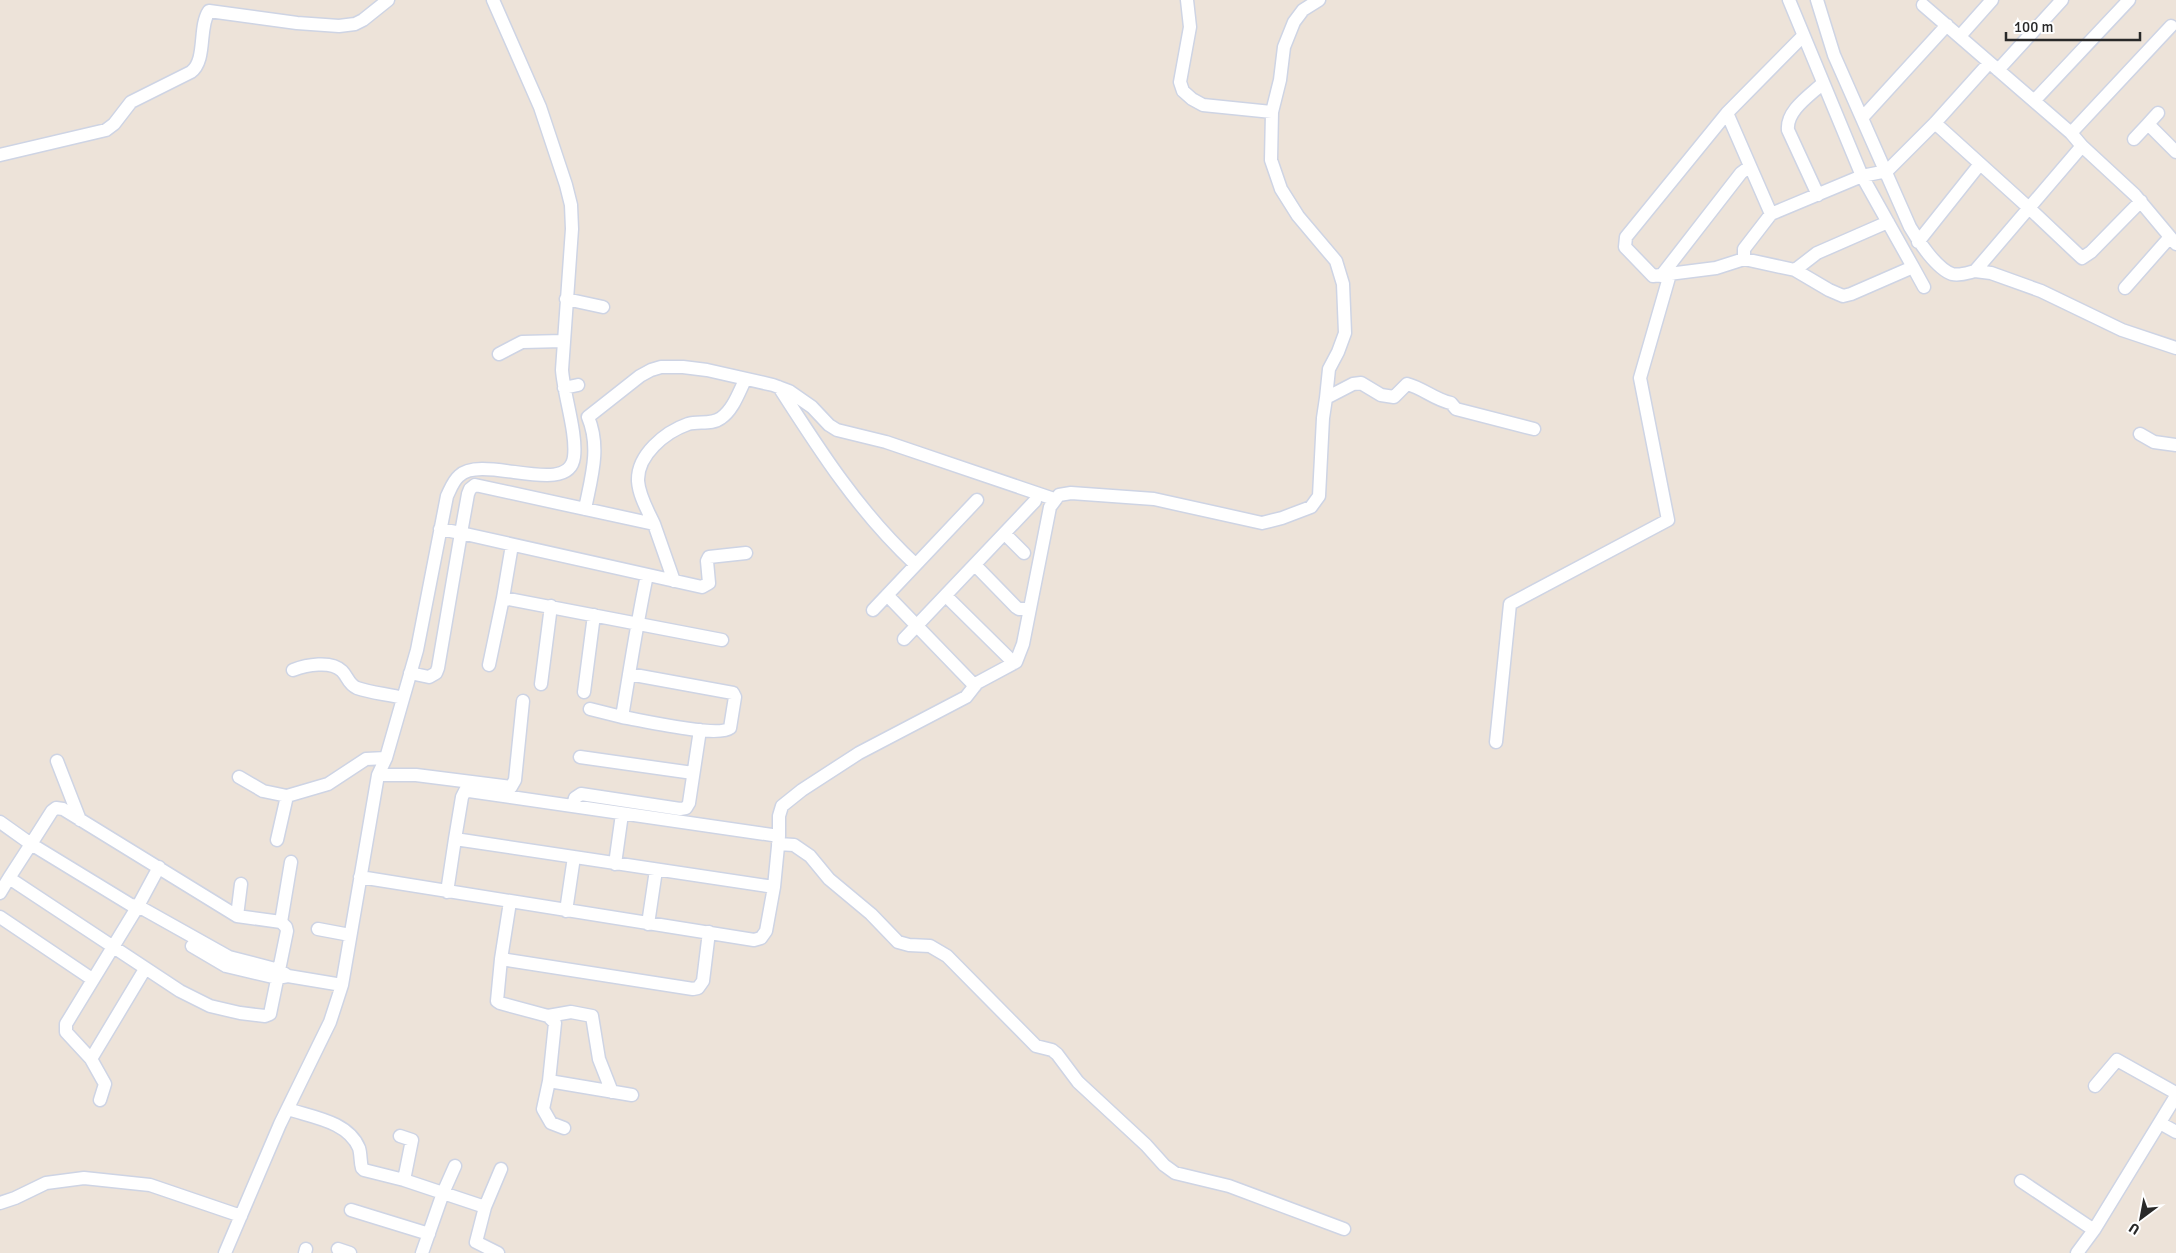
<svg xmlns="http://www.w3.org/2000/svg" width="2176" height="1253" font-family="Signika,sans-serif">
<rect width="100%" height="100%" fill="#ede3d9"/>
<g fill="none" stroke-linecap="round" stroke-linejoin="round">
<defs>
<path id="minor" d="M1187,0L1190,27L1180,82L1183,91L1192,99L1203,105L1272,112
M1319,0L1303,10L1294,22L1284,47L1280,80L1272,112L1271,160L1281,189L1298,216L1336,261L1343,284L1345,333L1338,352L1329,369L1326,398
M1789,0L1862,176L1913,267L1851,294L1843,296L1829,290L1795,270L1744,259L1716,268L1653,276L1625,247L1626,237L1727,113L1803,36
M1817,0L1834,55L1910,227C1918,241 1937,269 1952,274C1960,276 1967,273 1975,271L2082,146L2071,133L1923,5
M1960,36L1992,0
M1998,70L2062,0
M2034,101L2129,0
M1727,113L1771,214
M1862,118L1947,25
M1935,123L2029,208L2082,258L2091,252L2141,201
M2148,124L2158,113
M2071,133L2171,26
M2134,139L2148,124L2176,152
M2082,146L2135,195L2176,244
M0,155L106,130L114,124L131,102L191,72C207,60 198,27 209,11L297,23L339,26L355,24L363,20L388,0
M1818,195L1788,130C1786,111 1809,96 1822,84
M1918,242L1980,164
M1744,259V249L1771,214L1862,176L1887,171L1935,123L1989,63
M1913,267L1924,287
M1795,270L1817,253L1888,222
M1975,271L1991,273L2041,291L2122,330L2176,348
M1661,276L1741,173L1749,167
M2125,288L2170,237
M566,299L603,307
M499,354L522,342L563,341
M779,387C820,451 859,512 915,564
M564,388L578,385
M2140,434L2154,442L2176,445
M585,509C591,478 601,448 588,417L640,376L651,370L661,367H683L707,370L773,385L789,391L812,407L829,425L837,430L886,442L1054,499
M654,524C648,511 639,496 638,481C637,455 665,432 688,424C699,421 712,425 721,418C733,410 739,392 745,380
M440,529L461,533L468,494L470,489L475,485L654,524L674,581
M1005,534L1024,553
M975,565L1016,607L1019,609H1030
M887,595L975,686
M946,596L1014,663
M503,598L722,640
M873,610L977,500
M904,639L1035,501
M489,665L503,598L512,545
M293,670C306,665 331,660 342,671C348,677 348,684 357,688C371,693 388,694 403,698
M410,673L429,677L436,673L438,668L461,533L702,587L709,583L707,561L709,557L746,553
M629,674L733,693L735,697L730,728C718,738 641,720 622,717C630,669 637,622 647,575
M541,684L551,606
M584,692L594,615
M590,709L622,717
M1496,742L1510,604L1668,520L1640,378L1670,274
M580,757L693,773
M57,761L80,820
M378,775H416L511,787L515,780L523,701
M239,777L263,791L287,796
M573,806L575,798L581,794L680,809L686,808L689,803L700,730
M0,822L31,844L9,878L180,991L210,1006L240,1013L265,1016L270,1014L287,931L286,927L281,922
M779,836V816L782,806L802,790L859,753L966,697L977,683L1016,662L1023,644L1050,507L1059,495L1071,493L1154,499L1262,523L1282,518L1311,507L1319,496L1323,418L1326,398L1353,384L1361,383L1381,395L1394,397L1407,384C1423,388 1435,400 1451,403L1456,409L1534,429
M455,839L462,797L465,791H469L779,836L774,887
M277,840L287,796L328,784L366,759L386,758
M778,844L794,845L810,856L829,879L871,914L898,942L909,945L930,946L947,956L1036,1046L1052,1050L1057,1054L1078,1082L1146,1145L1164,1165L1175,1173L1229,1186L1344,1229
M615,864L622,814
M360,877L754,940L761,938L766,931L774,887L455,839L447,892
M0,893L9,878
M566,911L574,857
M237,916L241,884
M0,917L92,979
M648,924L656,870
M318,929L350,935
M192,946L226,966L277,978L288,976L342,985
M501,959L510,902
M288,976L279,970L229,957L138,906L131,905L31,844L52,811L56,808L63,809L237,916L281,922L291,862
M548,1016L571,1012L592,1016L599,1059L612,1092
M91,1059L66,1032V1024L138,906L159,867
M549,1081L543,1109L551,1123L564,1128
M2095,1086L2117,1060L2176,1093
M632,1095L549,1081L555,1023L548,1016L500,1003L497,1001L501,959L693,989L698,988L703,981L709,932
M100,1100L105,1084L91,1059L145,969
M288,1109C311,1117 348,1121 359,1148C361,1154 360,1161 362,1168L364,1170L404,1180L485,1207L476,1242L498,1253
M2160,1123L2176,1132
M400,1136L412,1140L404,1180
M2021,1181L2094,1230
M0,1203L15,1198L46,1183L84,1178L150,1185L241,1216
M485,1207L501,1169
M351,1210L429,1234
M338,1249L350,1253
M225,1253L280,1124L330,1022L342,985L378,775L386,758L417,650L447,496C450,490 453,481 459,476C482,453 569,498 574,457C577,433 564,396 562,370L572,229L571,205L566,185L540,107L493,0
M305,1253L306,1249
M422,1253L443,1193L455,1166
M2077,1253L2094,1230L2176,1096"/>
</defs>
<use href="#minor" stroke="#ced4e4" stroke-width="15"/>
<use href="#minor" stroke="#fff" stroke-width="12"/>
</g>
<g transform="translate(2141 1218) rotate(212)" stroke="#ffffff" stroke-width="4" paint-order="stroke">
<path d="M0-4L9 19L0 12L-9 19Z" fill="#292929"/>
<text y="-8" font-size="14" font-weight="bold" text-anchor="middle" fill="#292929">U</text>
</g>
<path d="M2006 32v8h134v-8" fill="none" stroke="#292929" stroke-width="2.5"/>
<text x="2014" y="32" font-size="15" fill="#292929" stroke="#ffffff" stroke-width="4" paint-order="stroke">100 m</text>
</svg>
